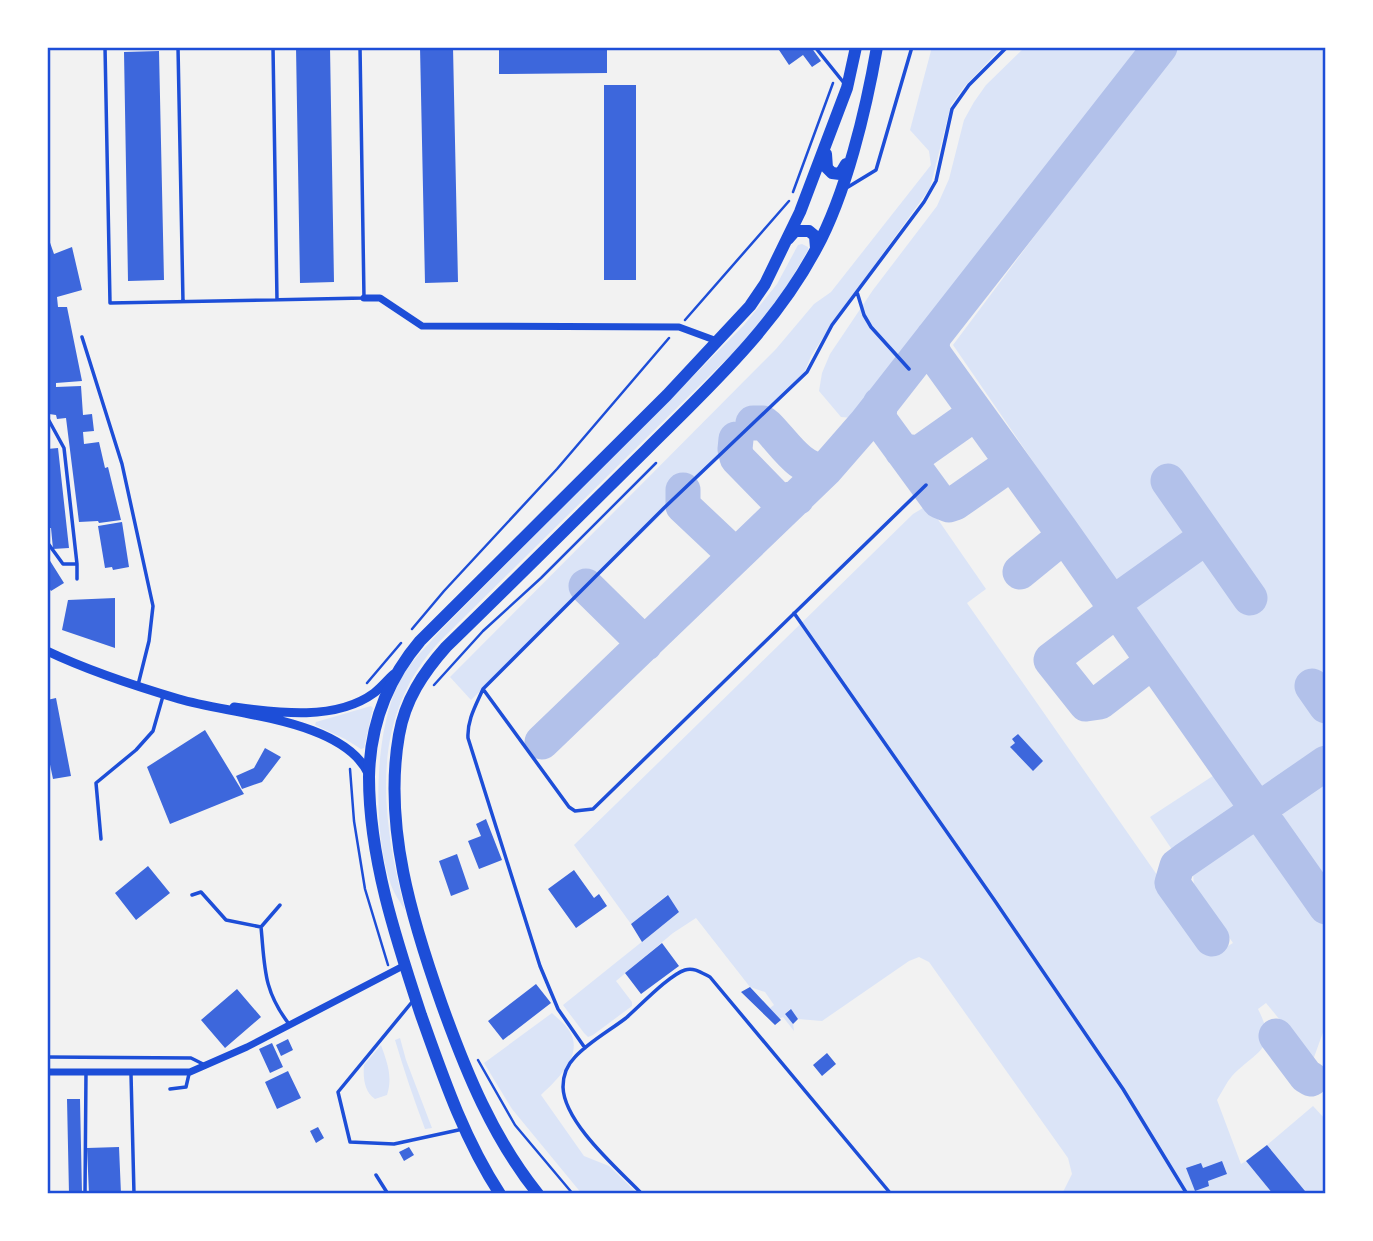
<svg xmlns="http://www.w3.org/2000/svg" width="1373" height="1241" font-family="'Roboto Condensed',sans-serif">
<rect width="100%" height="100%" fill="#f2f2f2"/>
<path fill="#dbe4f7" d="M932,47H1002L964,87L951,105L930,188L830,327L811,356L803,376L471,700L450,677L776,349L814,304L831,292L931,165L929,151L910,130Z
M1025,47H1139L854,418L841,417L819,391L822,373L830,354L873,290L937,206L949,179L964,120L974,102L986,85Z
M1176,47H1326V682L1317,670L1297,684L1326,724V760L1277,793L1262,792L1129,604L1200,548L1249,615L1267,601L1170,465L1151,478L1192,538L1122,591L953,345Z
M802,244L808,247V250L784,291L755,331L440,641C368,718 381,816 405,910C400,902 393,892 390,882C372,830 374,725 402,677C412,660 427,646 440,631L744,325L777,284L798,245Z
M923,508H930L986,589L967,603L1213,955L1233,943L1194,887L1193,872L1254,831H1266L1326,915V1024L1313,1060L1266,1003L1258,1009C1279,1050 1257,1050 1232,1076C1226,1083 1222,1092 1217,1100L1241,1164L1246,1161L1273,1194H1062L1072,1174L1068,1158L929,962L919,957L909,961L822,1021L798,1019L790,1009L785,1014L793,1024L794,1031L783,1017L779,1019L770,1008L774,1005L765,992L750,987L696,918L673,933L616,981L632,1002V1006L593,1035L588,1037L584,1033L563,1005L679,912L667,895L631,924L574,845L913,514Z
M371,706L373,708L364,748L361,749L345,739L315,725L316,722Z
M1222,770L1247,802V813L1186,857L1175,854L1150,817Z
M1326,778V881L1283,822V809Z
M552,1013C557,1018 564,1023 568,1029C586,1053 558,1079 541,1095L584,1156L609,1166L638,1194H582L512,1109L484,1063Z
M400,1038L406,1060L432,1128L425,1129C414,1100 404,1070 395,1040Z
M381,1045C387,1062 393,1077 387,1095L375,1099C364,1092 363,1077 364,1065Z
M1313,1106L1326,1120V1192L1302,1194L1304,1191L1267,1145Z"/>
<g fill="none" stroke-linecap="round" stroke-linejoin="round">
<path stroke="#b2c1ea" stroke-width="35" d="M933,337L932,350L936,357L1060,529L1326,907
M880,404L879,419L939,501L949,505L955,503L1005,468L1018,471
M753,423H763L768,427C784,443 801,472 825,470
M736,439L735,449L737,458L776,498L785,500L797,498
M902,451L919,453L970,417L980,418
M1168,481L1250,598
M683,490V506L735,555
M1020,572L1058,541L1060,529
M586,586L645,644
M1112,604L1206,537
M1124,621L1118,616H1109L1051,660L1086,704L1100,702L1144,668L1148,666L1158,671
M1312,686L1326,706
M542,742L825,470L866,423L1160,47
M1212,939L1172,883L1177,866L1185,860L1326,763
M1276,1036L1306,1076L1311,1079"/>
</g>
<path fill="#3d67dc" d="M296,47H330L334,282L300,283Z
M420,47H453L458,282L425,283Z
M499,47H607V73L499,74Z
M777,47H811L821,61L812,67L803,55L789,65Z
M159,51L164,280L128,281L124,52Z
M604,85H636V280H604Z
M47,234L54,254L72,247L82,290L57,297L58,307H67L82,381L56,383V387L81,386L83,415L92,414L94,431L83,432L84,444L99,442L105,468L108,467L121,520L99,523L98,521L79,522L66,418L57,419L56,415L49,414L47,410Z
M58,448L69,548L53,549L51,528H47V449Z
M122,522L129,567L113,570L112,567L105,568L98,526Z
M47,556L64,583L51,591L47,585Z
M115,598V648L62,630L68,600Z
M56,698L71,776L53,779L47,750V700Z
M205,730L244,794L170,824L147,767Z
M1018,734L1043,761L1033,771L1010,747L1015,743L1012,739Z
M265,748L281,757L262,782L242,789L236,776L254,768Z
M486,819L502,860L479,869L468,841L481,836L476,824Z
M457,854L469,889L451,896L439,861Z
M148,866L170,893L136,920L115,893Z
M574,870L594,898L599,894L607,906L576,928L548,889Z
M668,895L679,912L642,942L631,924Z
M662,943L679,966L641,994L625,973Z
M536,984L551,1003L503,1040L488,1021Z
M750,987L781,1020L775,1025L741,992Z
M237,989L261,1017L225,1048L201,1020Z
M791,1009L798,1019L793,1024L785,1014Z
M288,1039L293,1050L281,1056L276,1045Z
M272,1043L283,1067L270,1073L259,1049Z
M827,1053L836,1064L822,1076L813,1065Z
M288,1071L301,1098L277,1109L265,1082Z
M67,1099H80L82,1194H69Z
M318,1127L324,1138L316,1143L310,1131Z
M1267,1145L1305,1191L1302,1194H1273L1246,1161Z
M119,1147L121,1194H89L87,1148Z
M409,1147L414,1155L404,1161L399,1152Z
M1222,1161L1227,1174L1208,1181L1209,1186L1195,1191L1186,1168L1201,1163L1203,1168Z"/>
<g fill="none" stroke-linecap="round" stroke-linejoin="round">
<path stroke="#1d4ed8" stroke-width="2.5" d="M793,192L833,83
M685,320L789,201
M412,629L444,591L557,469L669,338
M367,683L401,643
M434,685L483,631L541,578L656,463
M350,769L354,821L365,889L388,965
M478,1060L515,1125L573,1194"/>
<path stroke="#1d4ed8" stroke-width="3.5" d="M105,47L110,303L364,298L360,47
M178,47L183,302
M273,47L277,300
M815,47L844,83
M848,187L876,170L912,47
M857,292L864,315L871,327L909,369
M82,337L122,464L153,606L149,641L138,685
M47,417L64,448L77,564H63L47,542
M77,564V579
M794,613L995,901L1123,1089L1187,1194
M483,689L569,807L575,811L593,809L926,485
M101,839L96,783L136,750L153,731L163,696
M192,895L201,892L226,920L261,927
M280,905L261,927C265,968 263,990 289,1024
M412,1002L338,1092L350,1142L394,1144L463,1129
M585,1048L558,1009L540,966L468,738C467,720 476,705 483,689L664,508L807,372L832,325L924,202L936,181L952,109L969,85L1007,47
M47,1057L191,1058L203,1064
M131,1074L134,1194
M170,1089L186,1087L189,1074
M376,1175L388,1194
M85,1194L86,1072
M642,1194C618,1169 564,1123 563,1087C563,1076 567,1065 575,1057C589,1042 609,1031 626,1018C640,1006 669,975 685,970C694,967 702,973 710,977L891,1194"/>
<path stroke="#1d4ed8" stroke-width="7" d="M364,298H380L422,326L679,327L717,341
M47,1072H190L247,1047L405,965"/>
<path stroke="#1d4ed8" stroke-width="9" d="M47,651C89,671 135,686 179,699C233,715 344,719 369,775
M234,707C278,713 336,721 374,693C381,688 387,680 394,674"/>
<path stroke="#1d4ed8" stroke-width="12" d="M826,154L827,168L832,173L840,174L846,164
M788,239L795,231H809L815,236L816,248
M500,1194C464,1139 443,1077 421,1015C396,939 369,858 369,777C370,726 387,680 420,641L667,395L750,306L765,284L800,212L847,88L856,47
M538,1194C493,1138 466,1072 442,1005C412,920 383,826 399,735C405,700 423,673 446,647C513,582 579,516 646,450C708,388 774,328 816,249C846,194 866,110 877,47"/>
</g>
<rect width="1373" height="1241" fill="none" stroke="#ffffff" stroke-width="98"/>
<rect x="49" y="49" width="1275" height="1143" fill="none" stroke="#1d4ed8" stroke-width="2.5"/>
</svg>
